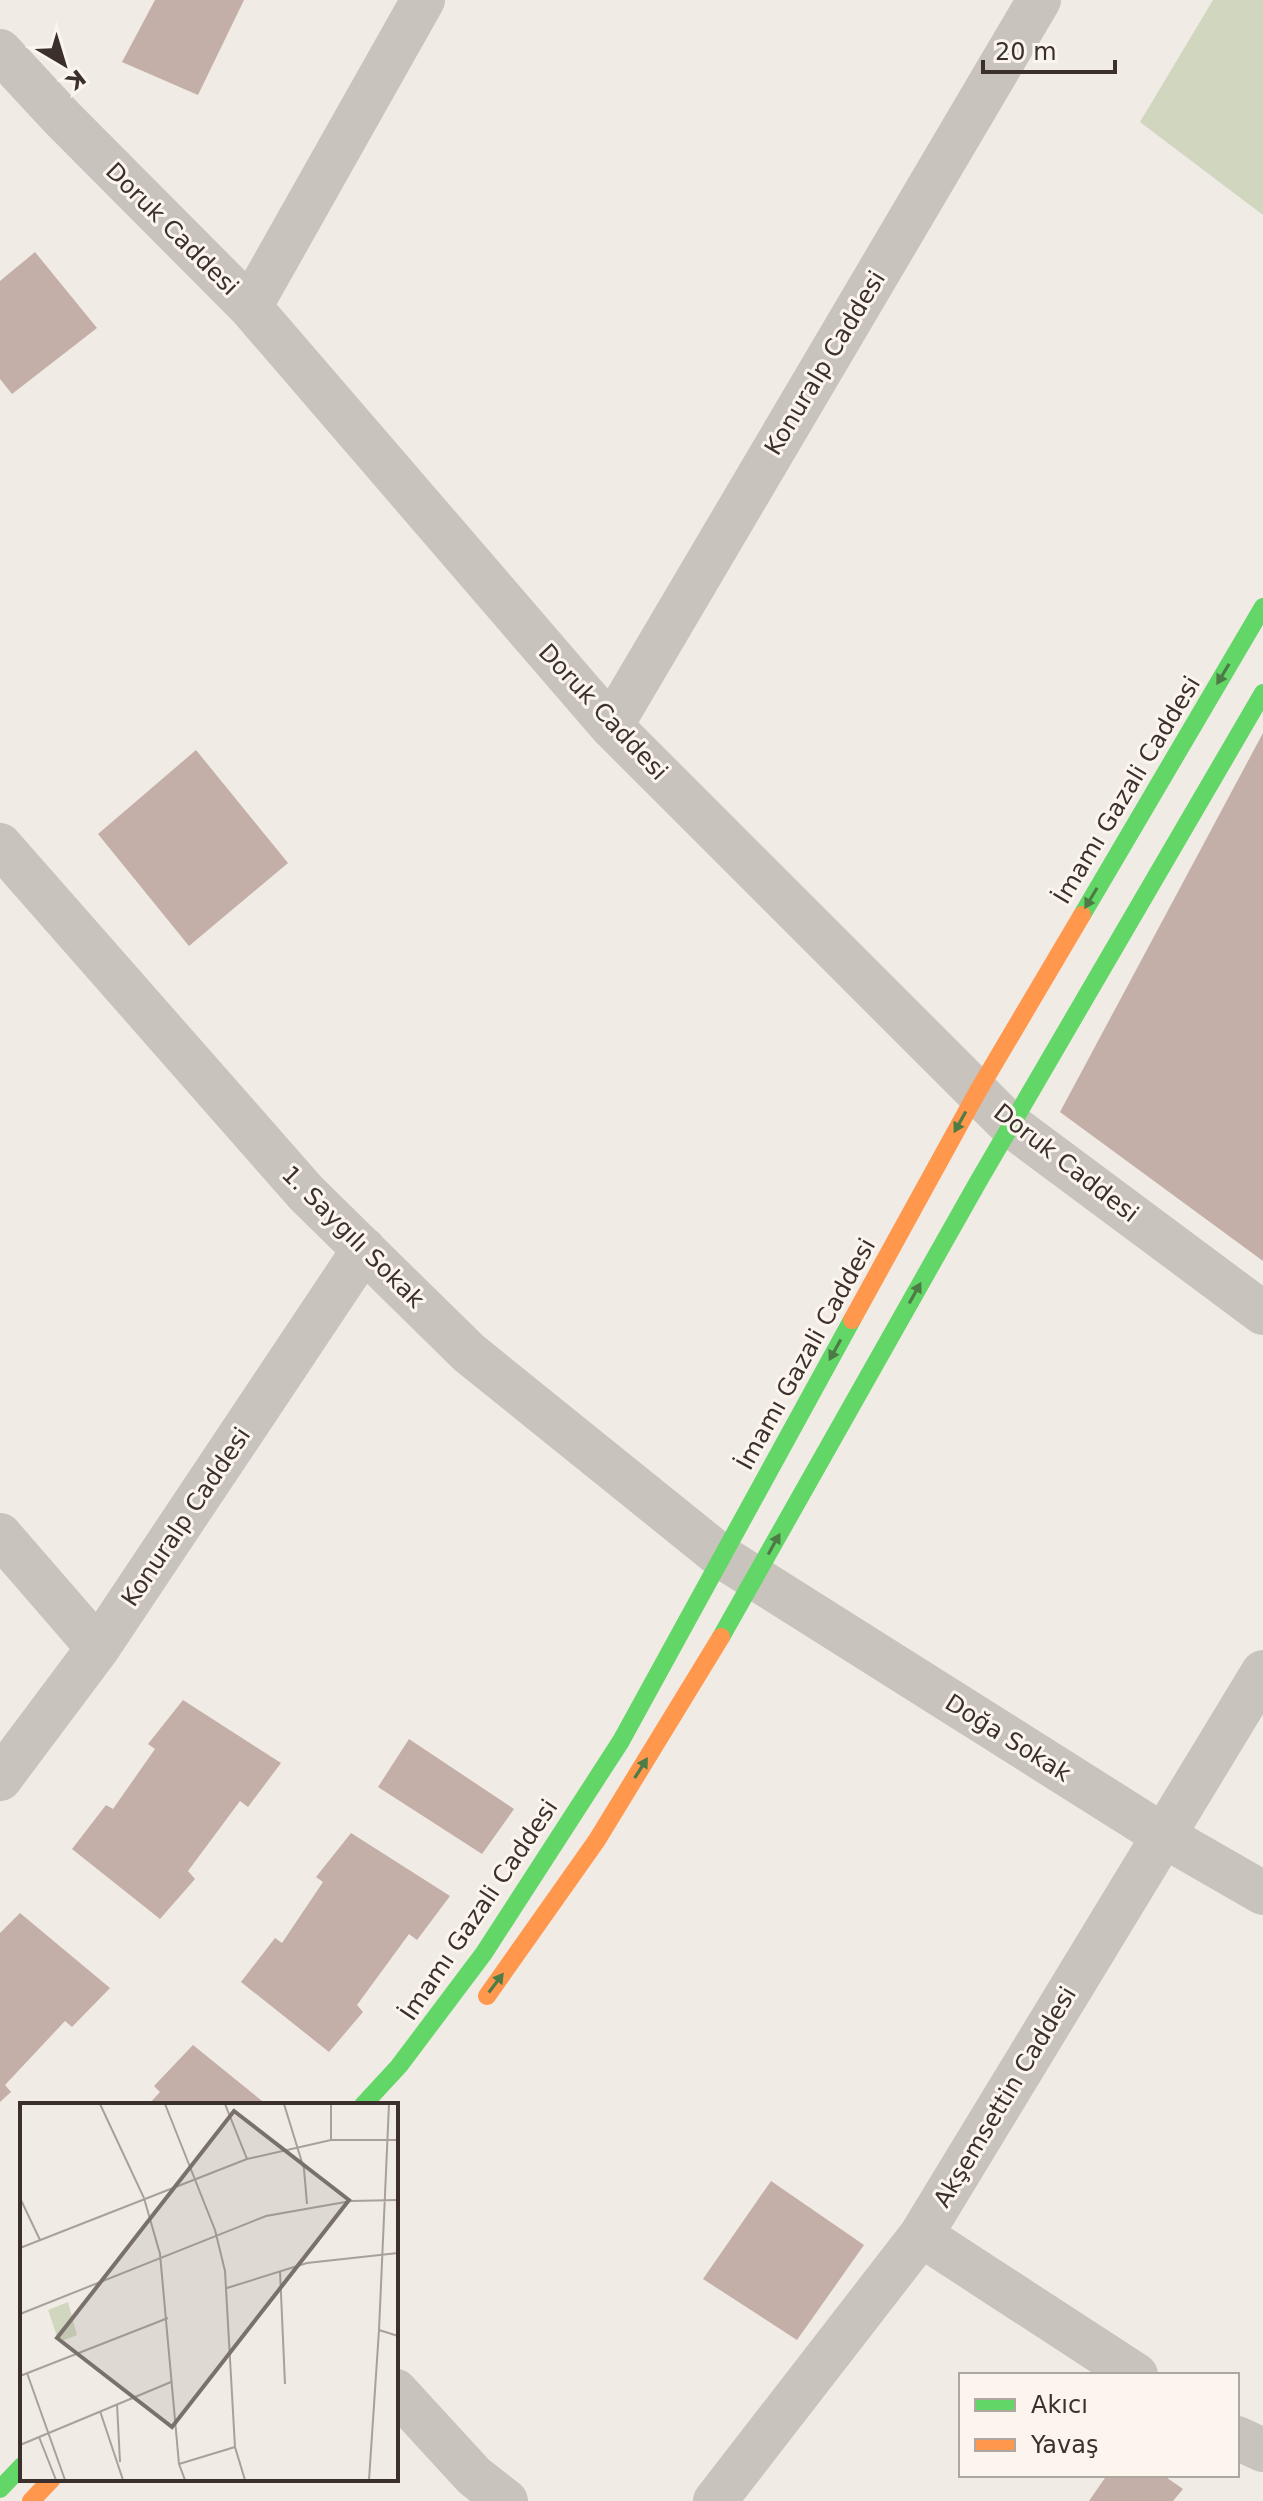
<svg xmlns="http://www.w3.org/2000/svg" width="1263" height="2501" font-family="'DejaVu Sans',sans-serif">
<rect width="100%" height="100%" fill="#f0ebe5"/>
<path fill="#d1d6bf" d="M1213,0H1263V215L1140,122Z"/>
<path fill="#c3afa7" d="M155,0H244L198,95L122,62Z
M35,252L97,328L12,394L0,379V281Z
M1263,733V1261L1060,1112Z
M196,750L288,863L189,946L98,834Z
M183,1700L281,1763L248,1807L240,1801L188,1871L195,1879L160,1919L72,1849L106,1805L113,1809L155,1749L148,1744Z
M409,1739L514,1809L482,1854L378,1787Z
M351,1833L450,1896L417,1940L409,1934L357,2005L363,2012L329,2052L241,1982L275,1938L282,1943L323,1882L316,1877Z
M20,1913L110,1988L72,2027L65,2021L5,2085L11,2092L0,2102V1933Z
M193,2045L267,2105H148L160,2092L154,2086Z
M771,2181L864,2245L797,2340L703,2279Z
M1107,2475H1163L1183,2489L1173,2501H1089Z"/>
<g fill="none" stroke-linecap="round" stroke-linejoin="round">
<path stroke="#c9c3be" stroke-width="44" d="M0,51L62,118L250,307L611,726L1009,1124L1263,1313
M250,307L423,0
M611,726L1039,0
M0,845L306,1193L469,1353L722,1557L1164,1836L1263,1893
M0,1535L98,1648
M0,1779L98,1648L364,1249
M921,2235L1136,2375
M396,2391L474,2476L506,2501
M1237,2438L1263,2450
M715,2501L921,2235L1263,1672"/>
<path stroke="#63d668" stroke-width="18" d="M1082,915L1263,607
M721,1637L978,1182L1263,693
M363,2105L399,2066L484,1953L621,1741L852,1320
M0,2489L22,2466"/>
<path stroke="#ff974d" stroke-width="18" d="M852,1320L978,1091L1082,915
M487,1996L597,1840L721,1637
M31,2501L52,2479"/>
</g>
<defs><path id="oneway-solid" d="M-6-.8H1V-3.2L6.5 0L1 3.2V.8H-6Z" transform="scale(2)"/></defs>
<g fill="#4d7b46">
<use href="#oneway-solid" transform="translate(1223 674) rotate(121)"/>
<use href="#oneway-solid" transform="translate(1091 898) rotate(121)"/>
<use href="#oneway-solid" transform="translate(960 1122) rotate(119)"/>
<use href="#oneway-solid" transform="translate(915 1293) rotate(-61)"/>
<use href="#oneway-solid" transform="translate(835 1350) rotate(119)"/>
<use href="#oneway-solid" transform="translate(774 1544) rotate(-61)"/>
<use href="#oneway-solid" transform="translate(641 1768) rotate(-58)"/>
<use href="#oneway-solid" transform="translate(496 1983) rotate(-53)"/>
</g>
<g text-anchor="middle" stroke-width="6" stroke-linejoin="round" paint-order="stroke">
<g font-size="24" fill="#3b302b" stroke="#fbf5ee">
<text transform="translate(172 229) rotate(45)" y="8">Doruk Caddesi</text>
<text transform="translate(825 363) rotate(-59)" y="8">Konuralp Caddesi</text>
<text transform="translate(603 712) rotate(47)" y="8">Doruk Caddesi</text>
<text transform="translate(1127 790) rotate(-59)" y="8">İmamı Gazali Caddesi</text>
<text transform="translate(1066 1163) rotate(38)" y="8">Doruk Caddesi</text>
<text transform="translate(353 1237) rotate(45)" y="8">1. Saygılı Sokak</text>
<text transform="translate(806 1354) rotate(-61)" y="8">İmamı Gazali Caddesi</text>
<text transform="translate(186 1517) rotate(-56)" y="8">Konuralp Caddesi</text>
<text transform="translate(1008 1738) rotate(32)" y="8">Doğa Sokak</text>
<text transform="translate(479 1910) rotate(-56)" y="8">İmamı Gazali Caddesi</text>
<text transform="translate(1005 2097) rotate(-59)" y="8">Akşemsettin Caddesi</text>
</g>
</g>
<g transform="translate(20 2103)">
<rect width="378" height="378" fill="#f0ebe5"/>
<path d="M48,199L57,232L39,239L28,207Z" fill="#d1d6bf"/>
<path fill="none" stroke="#a8a09b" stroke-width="2" d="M80,1L124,95L140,151L159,361L165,377M145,1L195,127L205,168L215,344L225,377M205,1L227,56M264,1L284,66L287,101M369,1L359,227L378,233M311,37V1M0,95L20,137M0,145L227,56L311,37H378M260,168L265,281M207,185L287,160L378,150M0,211L246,113L331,98L378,97M7,270L45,377M0,273L148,215M97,301L100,359M80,308L103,377M19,334L36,377M0,342L151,279M159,361L215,344M349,377L359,227"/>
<path fill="#7a716c" fill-opacity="0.15" stroke="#7a716c" stroke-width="4" d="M214,8L329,97L152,324L37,235Z"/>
<rect width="378" height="378" fill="none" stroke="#3b302b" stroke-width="4"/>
</g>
<rect x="959" y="2373" width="280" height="104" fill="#fbf5ee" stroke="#aea6a0" stroke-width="2"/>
<rect x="975" y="2399" width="40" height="12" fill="#63d668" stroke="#aea6a0" stroke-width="2"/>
<text x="1031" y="2413" font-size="24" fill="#3b302b">Akıcı</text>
<rect x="975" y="2439" width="40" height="12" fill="#ff974d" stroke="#aea6a0" stroke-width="2"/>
<text x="1031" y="2453" font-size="24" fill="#3b302b">Yavaş</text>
<g transform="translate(64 64) rotate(142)" stroke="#fbf5ee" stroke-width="6" paint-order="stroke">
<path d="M0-6L14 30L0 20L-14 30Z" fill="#3b302b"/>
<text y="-12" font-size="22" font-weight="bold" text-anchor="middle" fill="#3b302b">K</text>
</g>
<path d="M983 60v12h132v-12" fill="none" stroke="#3b302b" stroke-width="4"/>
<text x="995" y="60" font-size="24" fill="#3b302b" stroke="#fbf5ee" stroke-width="6" paint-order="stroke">20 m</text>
</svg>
